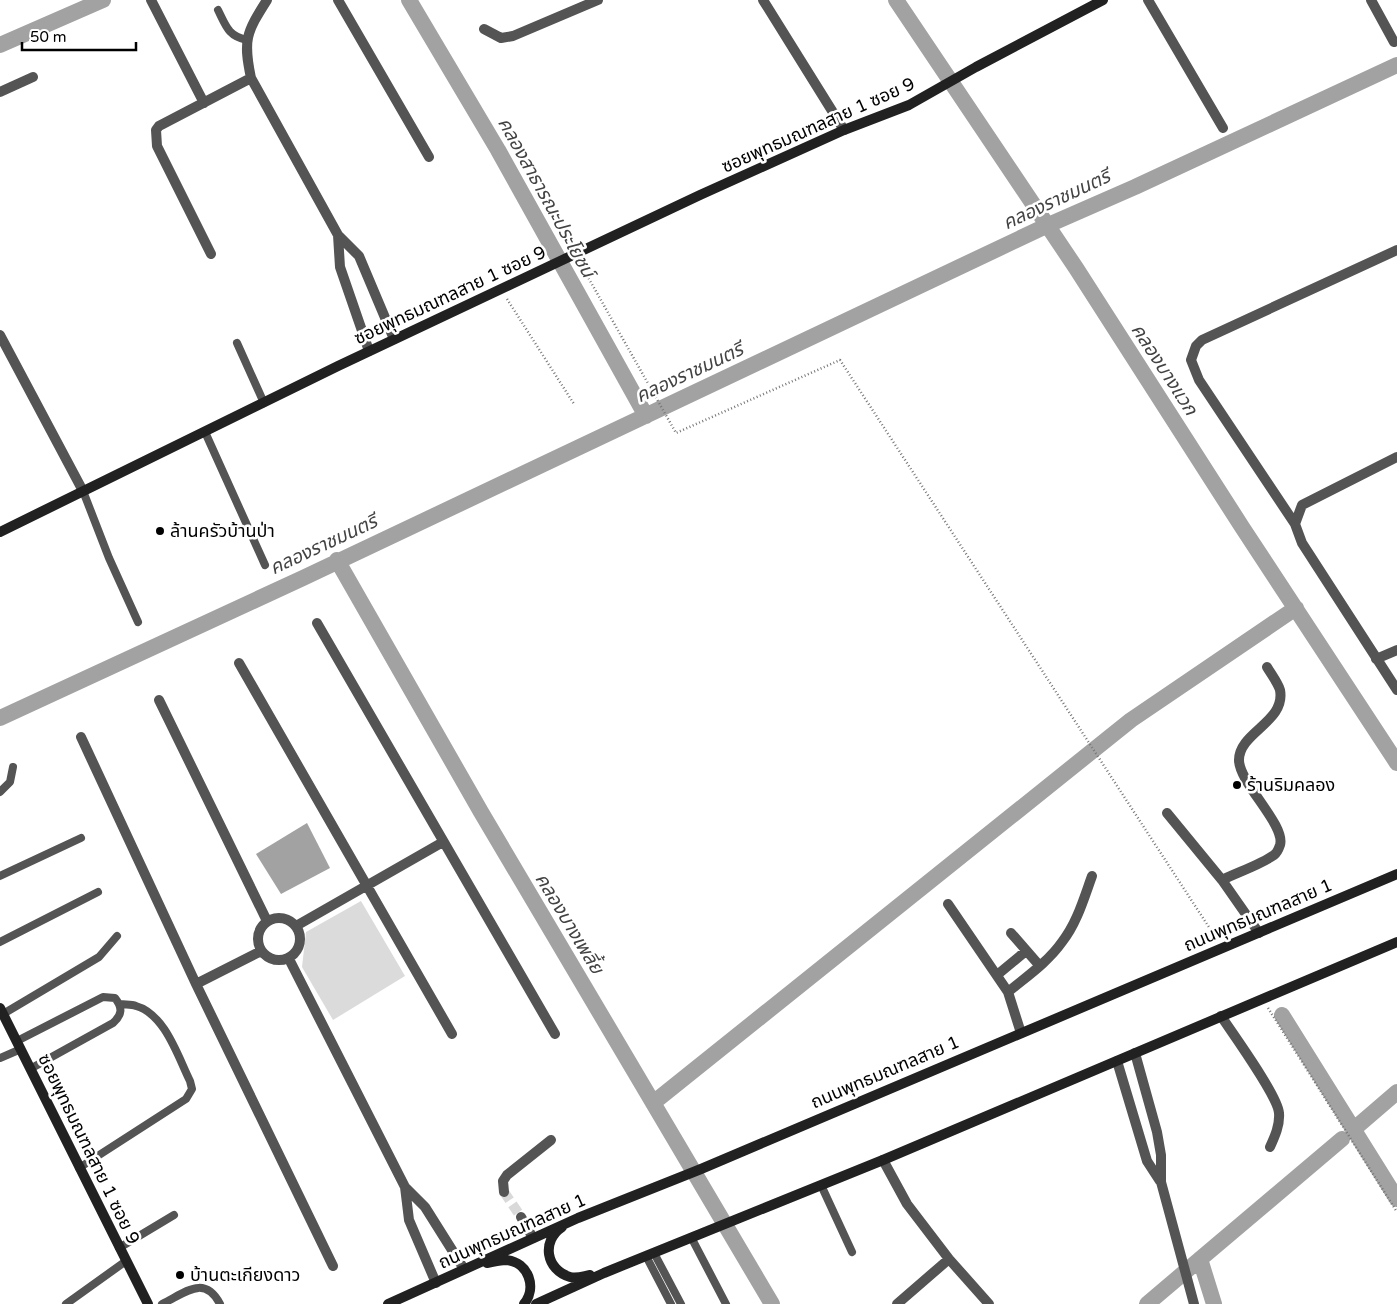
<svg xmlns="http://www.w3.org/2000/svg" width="1397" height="1304" font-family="'Varela Round','Noto Sans Thai',sans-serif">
<rect width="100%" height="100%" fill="#fff"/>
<path fill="#dbdbdb" d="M361,901L405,976L333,1020L302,967L306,932Z"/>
<path fill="#a2a2a2" d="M307,823L330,868L281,894L256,854Z"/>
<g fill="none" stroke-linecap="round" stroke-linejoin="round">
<path stroke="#a2a2a2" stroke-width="16" d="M409,0L498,150L646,416
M896,0L1076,268L1242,527L1397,763
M0,45L103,0
M337,560L481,812L772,1304
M0,718L303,578L1046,226L1135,187L1397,65
M1282,1015L1397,1199
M653,1103L1131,720L1296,608
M1354,1129L1397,1092
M1200,1259L1214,1304
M1147,1304L1342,1139"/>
<path stroke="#d9d9d9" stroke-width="10" stroke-dasharray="10 5" stroke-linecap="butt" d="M504,1192L521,1217"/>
<path stroke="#767676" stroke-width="2.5" stroke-dasharray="1 2.5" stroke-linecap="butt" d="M580,263L676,433L840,360L1216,938
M507,299L574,404
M1268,1008L1397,1212"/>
<path stroke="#545454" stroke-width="8" d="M218,10C226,26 228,36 247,40
M237,343L264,403
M205,432L265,565
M83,491L109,558L138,622
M0,792L10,782L13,767
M0,876L81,838
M0,942L98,892
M3,1014L99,957L117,936
M17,1041L103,997L115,998C123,1008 122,1015 113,1023L30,1069
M0,1058L21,1049
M79,1168L186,1099L192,1089L190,1081C178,1057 165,1014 136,1006C131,1004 125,1005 120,1004
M821,1185L852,1252
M691,1237L726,1304
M119,1248L174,1215
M654,1253L681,1304
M646,1256L671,1304
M66,1304L126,1261
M162,1304C185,1293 204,1274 220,1304"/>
<path stroke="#545454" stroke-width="10" d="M151,0L204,103
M267,0C246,33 243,40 251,78L338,235L359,256L394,339
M338,0L429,157
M763,0L844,130
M1148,0L1223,128
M1371,0L1394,42
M484,29L501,38L513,36L598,0
M0,92L33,77
M338,235L340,267L369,351
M1397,250L1202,340L1196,346L1191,360L1199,380L1295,524L1302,543L1397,690
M211,254L157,146L156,130L159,126L251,78
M0,335L83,491
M1295,524L1302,505L1397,457
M317,623L555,1034
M1376,659L1397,650
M239,663L452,1034
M159,700L267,921
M81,737L196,984L333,1266
M1167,813L1222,880L1259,933
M1222,880C1238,872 1260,865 1274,855C1277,853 1279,848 1280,845C1286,825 1239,783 1239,760C1239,732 1286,722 1280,690C1278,683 1271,674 1267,667
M948,904L1008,992
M258 939a21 21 0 1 1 42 0a21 21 0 1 1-42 0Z
M296,926L443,842
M1011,933L1039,965
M289,959L405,1187L425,1207L464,1269
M997,975L1026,951
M196,984L261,951
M1221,1016C1233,1034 1278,1096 1279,1113C1280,1125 1275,1136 1270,1147
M1021,1033L1008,992C1026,977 1048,962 1062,942C1077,923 1084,898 1092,876
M1135,1053L1157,1132L1161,1155V1182L1194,1304
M1117,1061L1147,1161L1160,1181
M883,1160L907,1204L949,1259L989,1304
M405,1187L409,1220L436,1283
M504,1192L503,1181L507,1175L551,1140
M521,1217L533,1238
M897,1304L949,1259"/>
<path stroke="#212121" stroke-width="10" d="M0,532L338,366L700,195L844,130L909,105L976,67L1103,0
M0,1008L148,1304
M562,1227C541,1241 546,1270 570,1277C577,1279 584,1276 590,1275
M487,1263C493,1262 500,1260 506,1260C529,1262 537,1288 524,1304
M388,1304L578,1218L701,1169L1397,874
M536,1304L604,1273L883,1160L1397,942"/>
</g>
<g fill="#000" stroke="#fff" stroke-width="2">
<circle cx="160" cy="531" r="5"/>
<circle cx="1237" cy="785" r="5"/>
<circle cx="180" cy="1275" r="5"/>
</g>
<g text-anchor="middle" stroke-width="5" stroke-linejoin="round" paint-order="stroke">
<g font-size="18" fill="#000" stroke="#fff">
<text transform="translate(818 125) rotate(-24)" y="6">ซอยพุทธมณฑลสาย 1 ซอย 9</text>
<text transform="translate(450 295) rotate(-25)" y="6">ซอยพุทธมณฑลสาย 1 ซอย 9</text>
<text transform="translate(1258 915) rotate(-23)" y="6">ถนนพุทธมณฑลสาย 1</text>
<text transform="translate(885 1072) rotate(-23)" y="6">ถนนพุทธมณฑลสาย 1</text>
<text transform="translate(89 1149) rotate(64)" y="6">ซอยพุทธมณฑลสาย 1 ซอย 9</text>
<text transform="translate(512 1231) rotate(-24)" y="6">ถนนพุทธมณฑลสาย 1</text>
</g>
<g font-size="18" fill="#000" stroke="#fff" text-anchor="start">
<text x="170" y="537">ล้านครัวบ้านป่า</text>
<text x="1247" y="791">ร้านริมคลอง</text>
<text x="190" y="1281">บ้านตะเกียงดาว</text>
</g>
<g font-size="19" font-style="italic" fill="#434343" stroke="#fff">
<text transform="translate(547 197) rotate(61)" y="7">คลองสาธารณะประโยชน์</text>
<text transform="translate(1056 199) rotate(-25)" y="7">คลองราชมนตรี</text>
<text transform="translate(1165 369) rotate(57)" y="7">คลองบางแวก</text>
<text transform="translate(689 372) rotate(-25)" y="7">คลองราชมนตรี</text>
<text transform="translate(323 544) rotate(-25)" y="7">คลองราชมนตรี</text>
<text transform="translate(570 923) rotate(59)" y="7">คลองบางเพลี้ย</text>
</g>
</g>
<path d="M22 42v8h114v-8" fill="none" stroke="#000000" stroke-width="2.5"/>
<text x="30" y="42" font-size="15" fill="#000000" stroke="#ffffff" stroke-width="4" paint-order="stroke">50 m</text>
</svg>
